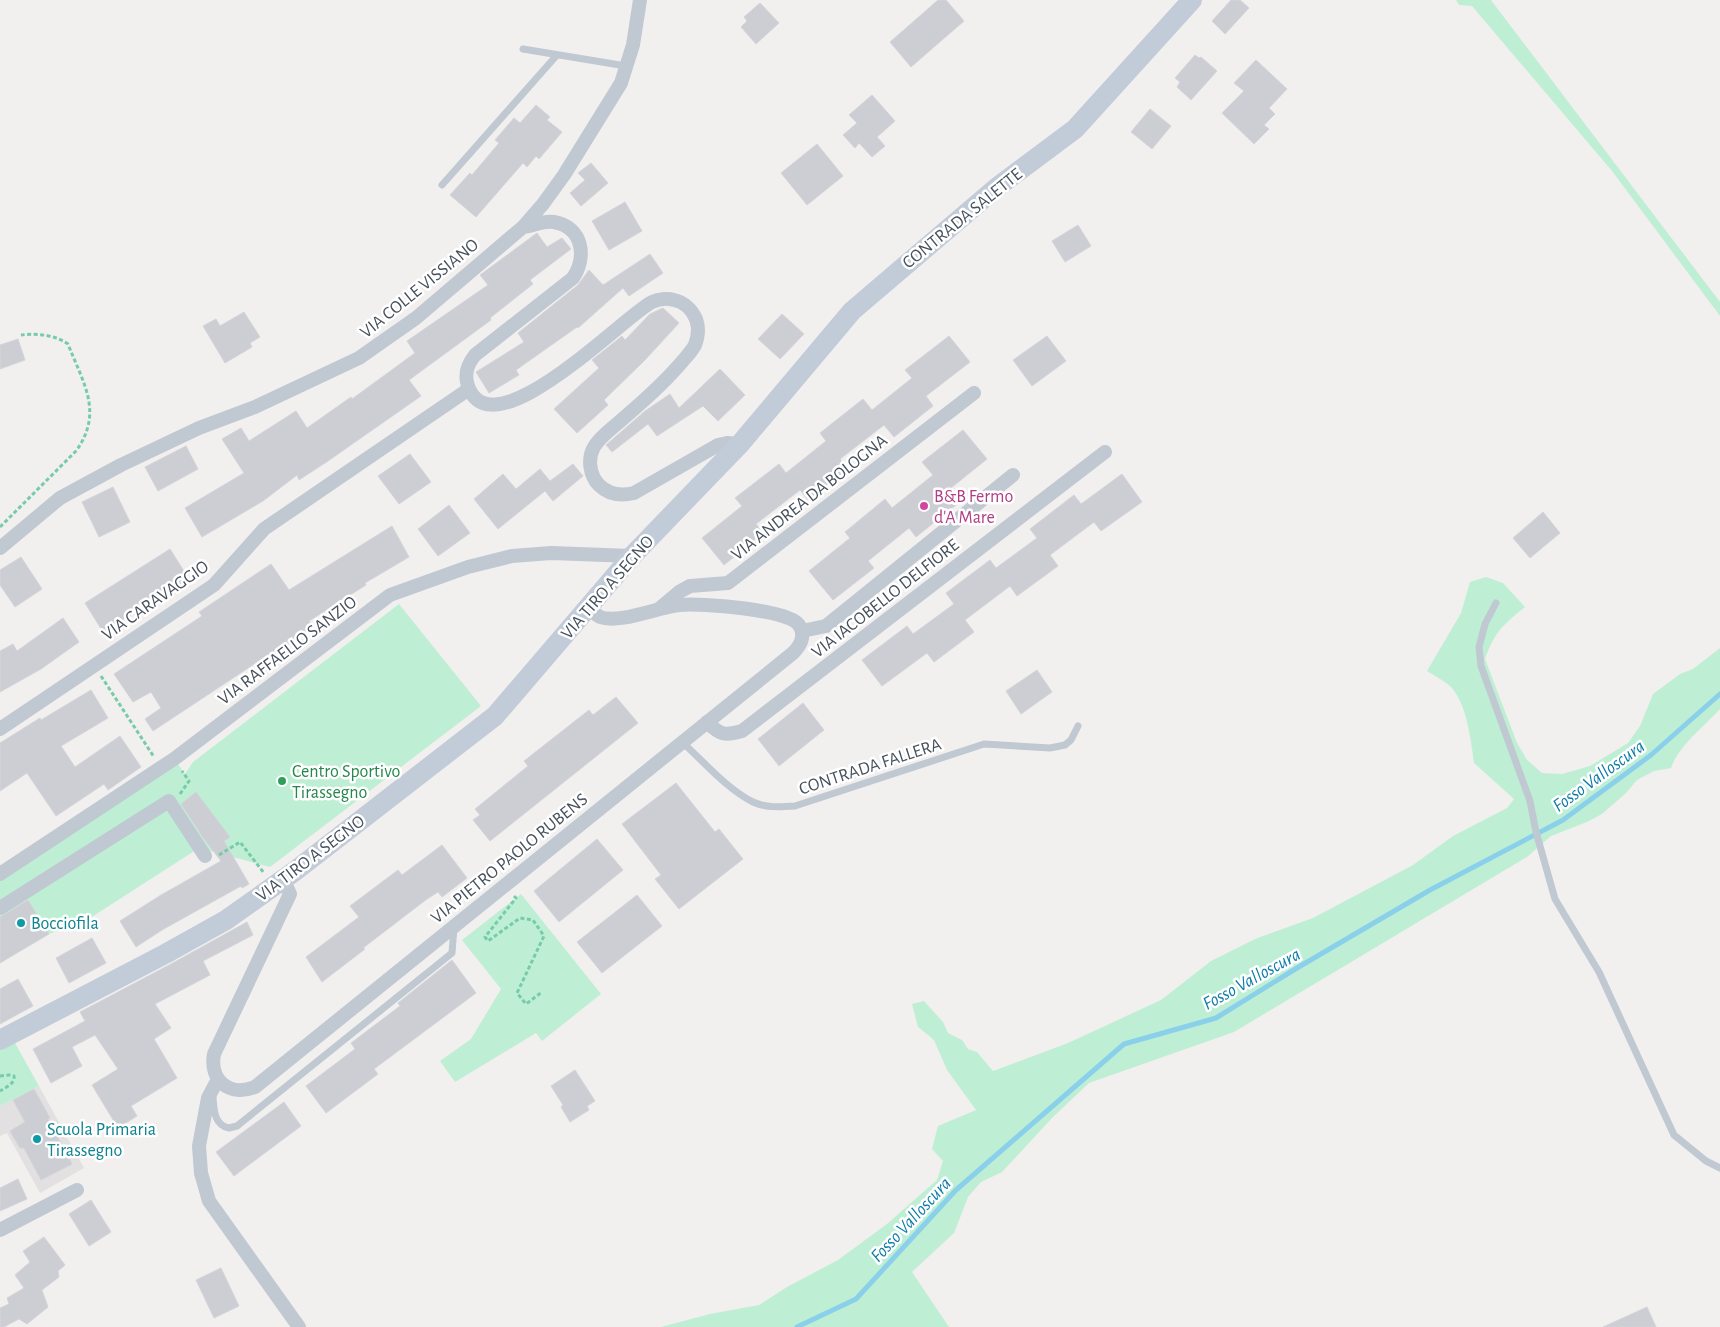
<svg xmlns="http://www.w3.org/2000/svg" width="1720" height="1327" font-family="'Alegreya Sans',sans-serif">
<rect width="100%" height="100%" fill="#f2efef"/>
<path fill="#e2e0e1" d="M39,1086L84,1168L40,1193L7,1133L0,1136V1106Z"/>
<path fill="#beefd4" d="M1456,0H1491L1720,302V316L1612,171L1472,6L1459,5Z
M1486,577L1503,583L1525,607C1503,625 1495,631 1485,659L1517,743L1527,760L1542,773L1562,774L1590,766L1628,743L1640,726L1653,694L1680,674L1693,669L1720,648V709C1703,728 1680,744 1671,768L1654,771L1637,780L1626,793L1602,814L1587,822L1551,836L1527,857L1234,1032L1089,1083L1053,1117L1002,1172L981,1182L968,1197L954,1233L912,1272L949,1327H661L710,1314L759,1305L787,1287L838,1260L887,1224L937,1180L943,1161L932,1149L938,1126L976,1110L947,1070L934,1040L918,1027L912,1004L924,1001L943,1022L948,1033L962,1040L968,1049L977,1052L993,1071L1068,1043L1161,1000L1211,961L1255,939L1313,918L1413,865L1453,836L1507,808L1514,799L1474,763C1471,741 1467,703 1450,686C1444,681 1435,676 1427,671L1461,613L1470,582Z
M399,604L481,706L270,867L199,848L87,920L49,934L0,963V874L174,759L185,774L193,762Z
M521,894L601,994L542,1041L536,1033L455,1082L440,1061L471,1039L501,989L462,940Z
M14,1041L39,1086L0,1106V1048Z"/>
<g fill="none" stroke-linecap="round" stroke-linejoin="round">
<path stroke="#8bd0eb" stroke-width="5" d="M797,1327L856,1299L956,1190L1124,1044L1216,1018L1297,968L1430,890L1563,820L1651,755L1720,694"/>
</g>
<path fill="#ccced4" stroke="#d3d5da" d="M938,0H946L964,21L911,67L890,42Z
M1231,0H1240L1249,8L1225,34L1212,21Z
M760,3L779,23L756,44L741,27L747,21L744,17Z
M1195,55L1199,58L1201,57L1217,71L1191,100L1177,87L1180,82L1175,78Z
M1256,60L1287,89L1269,108L1275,114L1264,125L1269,129L1254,144L1222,113L1244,91L1234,83Z
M872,95L895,121L877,137L885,146L872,157L859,143L855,148L843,135L857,123L849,115Z
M536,105L550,117L547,120L562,132L539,159L536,156L527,167L523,163L476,217L450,195L470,173L472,175L499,143L495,140L514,118L520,123Z
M1150,109L1171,126L1152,149L1131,132Z
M817,144L843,176L807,205L781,173Z
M591,163L608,183L581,206L570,193L585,180L578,173Z
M625,202L642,231L609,250L592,221Z
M1078,225L1091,246L1065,262L1052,241Z
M537,233L547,247L562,238L571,249L530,280L533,284L490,318L491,320L409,380L421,396L328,461L299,480L297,475L263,501L202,537L185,508L244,473L222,439L241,428L249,441L296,411L307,428L351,397L352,399L415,353L407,341L488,285L480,275Z
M650,254L663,273L629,296L623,288L578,328L577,327L516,370L519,375L489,393L476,372L524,342L518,333L578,285L589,270L603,285Z
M663,308L679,323L645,360L604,400L608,405L577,433L554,409L599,368L592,360L622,336L625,340L650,314Z
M244,312L260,337L250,343L252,347L225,363L203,326L216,319L220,326Z
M782,314L804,334L780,359L758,339Z
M949,336L970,362L926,396L933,406L894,437L884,425L840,459L847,469L808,500L800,490L756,524L763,533L724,565L702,538L742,506L735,498L779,464L786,473L826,441L820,433L863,399L872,410L912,378L905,370Z
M1047,336L1066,361L1032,386L1013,360Z
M18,339L25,360L0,369V345Z
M720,369L745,395L718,421L703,406L657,436L648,424L612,452L606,445L645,411L670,394L679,408Z
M963,430L987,459L946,492L956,505L916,537L909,528L868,561L874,568L833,600L809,571L850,538L845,532L885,499L892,508L933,475L922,462Z
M186,446L198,469L158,491L145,467Z
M410,454L431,482L399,504L378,476Z
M573,464L583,476L553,501L545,491L498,529L474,499L503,474L516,489L540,469L550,481Z
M1122,474L1142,502L1101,531L1094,522L1050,555L1058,566L1017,596L1010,586L965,620L974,632L934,662L927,653L882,686L862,660L907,626L913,634L954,604L946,593L990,560L996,568L1037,538L1030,529L1074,495L1081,504Z
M113,487L130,522L99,537L82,502Z
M449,505L470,533L438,556L418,529Z
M1543,512L1560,533L1530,558L1513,538Z
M392,526L409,557L365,583L366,585L309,621L313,627L284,647L283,645L153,731L145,719L161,708L151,692L133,702L114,674L202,616L199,612L271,564L289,590Z
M170,549L189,579L103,632L85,603Z
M21,557L42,589L15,607L0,585V570Z
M63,618L79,642L41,669L0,692V651L13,644L17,651Z
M1037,670L1052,692L1021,714L1006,691Z
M91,690L108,718L61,746L75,767L120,736L141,767L108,790L104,784L56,816L27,773L0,791V743L40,718L41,720Z
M616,697L638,723L490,841L473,820L480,815L475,809L528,766L524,761L589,710L593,715Z
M803,703L824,730L779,766L758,739Z
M676,783L715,832L719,829L743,859L679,909L655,879L661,875L622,824Z
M196,792L230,837L224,841L249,884L242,888L241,886L162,930L136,947L120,921L161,895L221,861L204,839L181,804Z
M597,839L623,870L559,922L534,891Z
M442,845L467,878L442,897L438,892L427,899L363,948L365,949L322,982L306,957L359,917L350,906L398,870L402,875Z
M637,895L662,926L602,973L577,942Z
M28,900L49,934L0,963V917Z
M247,922L253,935L203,961L210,975L155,1004L171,1028L154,1039L177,1078L131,1106L137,1116L118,1128L92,1085L118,1069L95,1035L72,1047L82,1066L51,1083L33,1049L85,1021L80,1012L171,964Z
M92,938L106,963L69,983L56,958Z
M452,960L476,993L374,1069L378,1074L326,1113L306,1086L355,1049L351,1043L400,1006L398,1003Z
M18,979L33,1006L0,1024V989Z
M575,1070L595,1101L587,1106L589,1110L570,1122L561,1107L563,1105L551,1086Z
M34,1089L50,1118L48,1119L72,1164L41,1180L24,1148H20L10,1131L25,1122L13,1100Z
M284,1102L301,1126L234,1176L216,1152Z
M18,1179L27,1199L0,1211V1188Z
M91,1200L111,1232L89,1246L69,1214Z
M44,1237L65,1265L58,1271L59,1277L42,1290L48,1307L27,1324L19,1319L4,1327H0V1308L9,1304L7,1298L24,1288L15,1275L30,1262L23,1251Z
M221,1268L239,1306L214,1318L196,1280Z
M1647,1307L1656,1327H1603Z"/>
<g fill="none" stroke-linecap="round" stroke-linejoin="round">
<path stroke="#76cca8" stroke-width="3" stroke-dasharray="4 2.5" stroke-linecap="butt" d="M0,527L76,451C104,412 83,383 68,344C55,335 37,333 21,335
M101,676L154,757
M180,794L189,781L182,771
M219,855L240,842L264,873
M514,896L516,898L485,937L488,941L520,918L533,920L544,936L517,993L526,1004L542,992
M0,1076L10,1075L14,1076C15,1084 6,1087 0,1091"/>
<path stroke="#c0c8d1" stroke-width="7" d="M523,49L626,66
M442,185L557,55
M1496,603L1485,624L1479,647L1481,666L1530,801L1536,832L1555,899L1599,972L1674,1135L1706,1161L1720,1168
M682,742C703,761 728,790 753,802C766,808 781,807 795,806L984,744L1050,748L1065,745L1071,740L1078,726
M213,1097C214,1110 214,1125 229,1128L237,1126L452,953L454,927"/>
<path stroke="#c0c8d1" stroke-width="14" d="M523,227C534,226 543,220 554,222C583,227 587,257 573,278L475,355C467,365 464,374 468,386C492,454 625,315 652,302C658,299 667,298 674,300C684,302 692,310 696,319C699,327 698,337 695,345C692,351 686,357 681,363C662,385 640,404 618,423C610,430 600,437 594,447C587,459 590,476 599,485C609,495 621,496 634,493L718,445L727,443L740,444
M0,548L60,498L121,465L199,428L255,407L359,358L416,318L523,227L543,204L564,175L621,83L633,45L640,0
M660,608L679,592L690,586L728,583L974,393
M802,631L826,626L1013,475
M707,722C720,735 725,736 742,731L1105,452
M0,729L214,585L264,529L469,389
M0,874L174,759L390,595L468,567L512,556L551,553L632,556
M283,879L290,894L214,1054C209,1081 230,1097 255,1087L793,653C801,645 806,635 799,625C788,609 700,603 680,605C658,607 620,624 600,617C596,615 592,611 588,608
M0,908L169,801L205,856
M218,1079L208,1098L199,1146L201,1173L209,1201L299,1327
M0,1230L77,1190"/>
<path stroke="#c2cbd8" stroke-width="20" d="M0,1040L165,954L226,920L295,871L495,716L632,556L740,444L852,311L996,188L1075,129L1192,0"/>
</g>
<circle fill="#d1479c" stroke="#fff" stroke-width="2" cx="924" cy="506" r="5"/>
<circle fill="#2e9e5b" stroke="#fff" stroke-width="2" cx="282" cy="781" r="5"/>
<g fill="#0f9aa8" stroke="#fff" stroke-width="2">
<circle cx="21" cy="923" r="5"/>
<circle cx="37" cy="1139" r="5"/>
</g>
<g text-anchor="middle" stroke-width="5" stroke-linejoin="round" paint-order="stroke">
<g font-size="18" fill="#47515c" stroke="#fff">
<text transform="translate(962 218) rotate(-39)" y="6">CONTRADA SALETTE</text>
<text transform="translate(419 288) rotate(-39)" y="6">VIA COLLE VISSIANO</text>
<text transform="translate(809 497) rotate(-38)" y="6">VIA ANDREA DA BOLOGNA</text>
<text transform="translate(607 587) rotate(-49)" y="6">VIA TIRO A SEGNO</text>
<text transform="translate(885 598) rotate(-38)" y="6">VIA IACOBELLO DELFIORE</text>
<text transform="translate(155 600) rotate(-35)" y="6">VIA CARAVAGGIO</text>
<text transform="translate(287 650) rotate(-37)" y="6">VIA RAFFAELLO SANZIO</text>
<text transform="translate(870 766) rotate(-18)" y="6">CONTRADA FALLERA</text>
<text transform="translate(310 858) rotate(-37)" y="6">VIA TIRO A SEGNO</text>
<text transform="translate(509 858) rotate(-39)" y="6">VIA PIETRO PAOLO RUBENS</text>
</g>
<g font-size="18" fill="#b23c85" stroke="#fff" text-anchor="start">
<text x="934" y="502">B&amp;B Fermo<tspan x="934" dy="21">d'A Mare</tspan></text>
</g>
<g font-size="18" fill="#27864d" stroke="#fff" text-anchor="start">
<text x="292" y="777">Centro Sportivo<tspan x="292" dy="21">Tirassegno</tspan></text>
</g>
<g font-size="18" fill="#0d838f" stroke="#fff" text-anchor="start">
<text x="31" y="929">Bocciofila</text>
<text x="47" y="1135">Scuola Primaria<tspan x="47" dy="21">Tirassegno</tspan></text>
</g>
<g font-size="19" font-style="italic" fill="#0e7ca9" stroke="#fff">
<text transform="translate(1598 775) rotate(-36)" y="7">Fosso Valloscura</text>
<text transform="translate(1251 978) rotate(-29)" y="7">Fosso Valloscura</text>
<text transform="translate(910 1219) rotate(-47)" y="7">Fosso Valloscura</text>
</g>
</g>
</svg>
